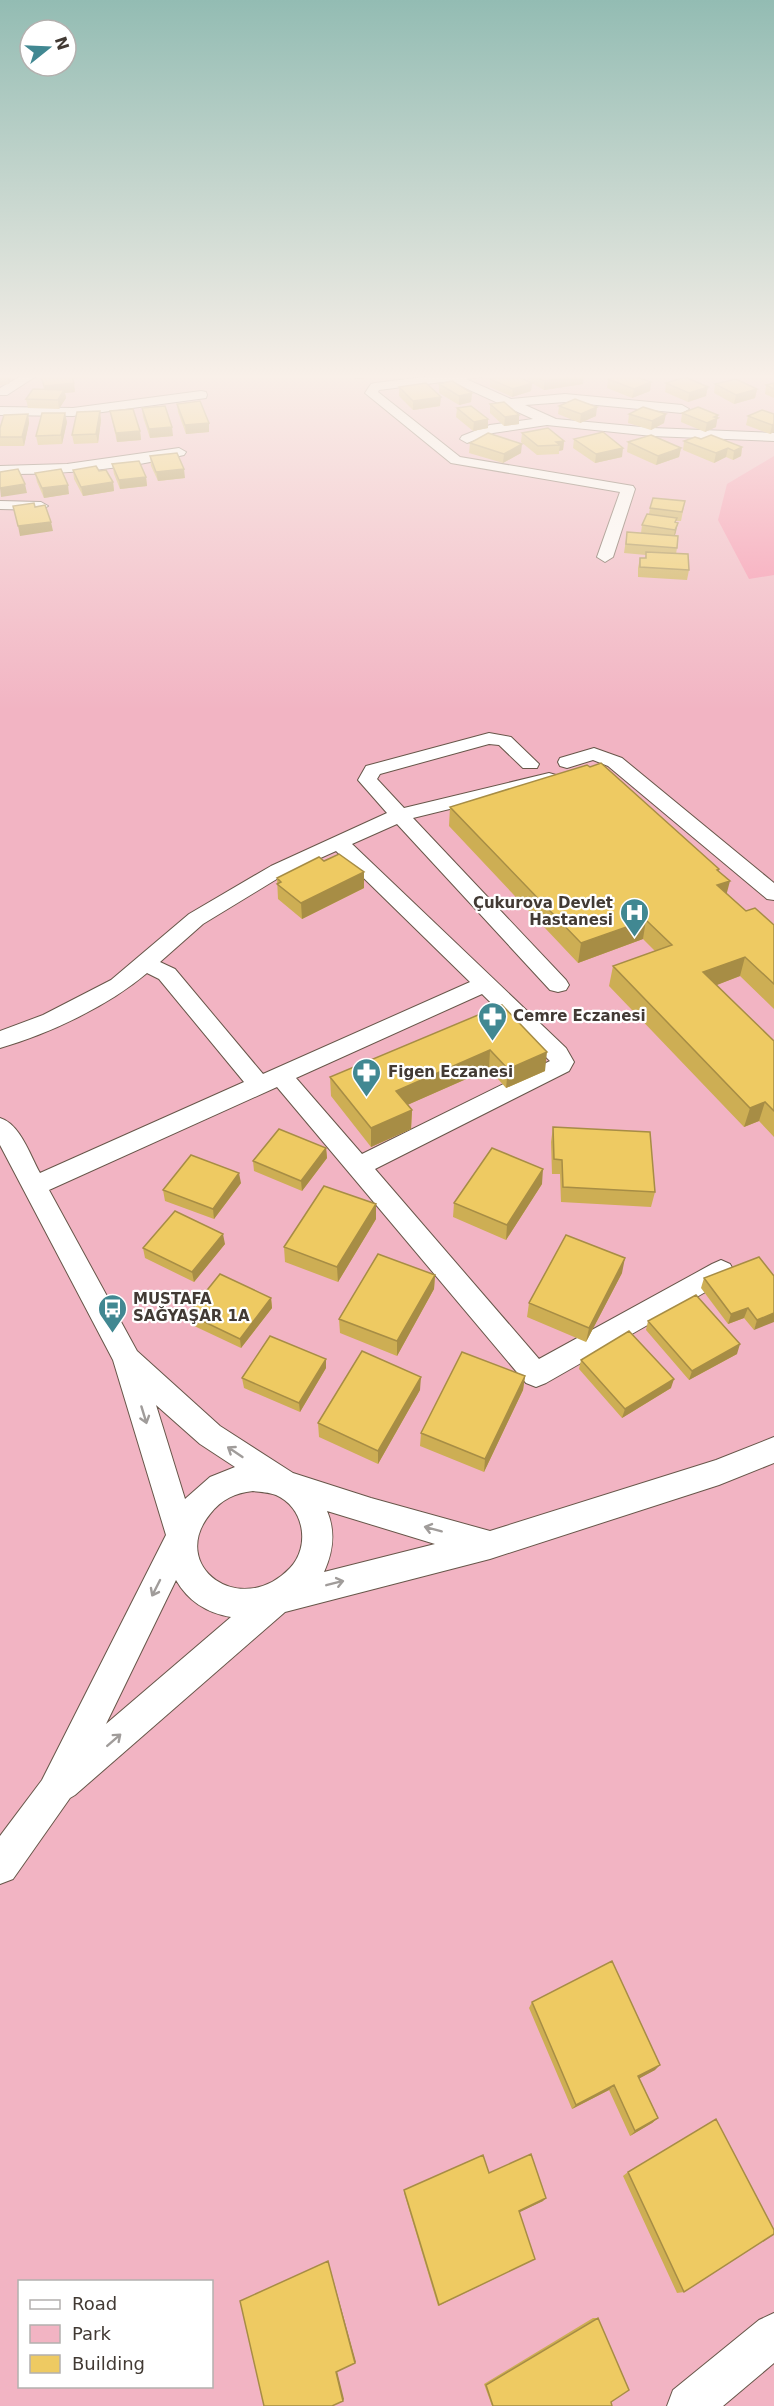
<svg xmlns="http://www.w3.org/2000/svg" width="774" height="2406" font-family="'DejaVu Sans',sans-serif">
<rect width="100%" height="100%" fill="#f1decf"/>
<path fill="#f2b4c3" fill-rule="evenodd" d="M0,373H774V2406H0ZM20,2282H212V2386H20Z"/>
<path fill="#f78fac" d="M774,456V575L749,579L718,520L727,484Z"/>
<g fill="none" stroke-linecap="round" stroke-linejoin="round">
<defs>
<path id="minor" d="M26,373H41L7,395H0V388Z
M354,373H366L363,378H355Z
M455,373H489L487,376L466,379L511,399L565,394L682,405L689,409L682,413L565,402L525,405L556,419L652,428L774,433V441L652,436L547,425L493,433L467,443L460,439L462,436L490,425L533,419L450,381L379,390L378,392L460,457L633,486L635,489L613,557L605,562L597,557L620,492L451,463L365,393L371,384L375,383Z
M201,391L206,392L207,395L206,398L73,416L0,415V407L73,408Z
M179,448L186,452L184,455C126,469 59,475 0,474V466L67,464Z
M0,501L41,502L48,506L41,510L0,509Z
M489,733L511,737L539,764L537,768H523L499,745L489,744L380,774L377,779L404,808L549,773L556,775L558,779L556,783L413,818L566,980L569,985L566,990L558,992L550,990L397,824L352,844L566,1048L574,1062L569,1071L375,1169L539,1359L712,1264L721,1260L730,1264L734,1271L730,1278L546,1383L536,1387L526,1383L277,1087L49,1190L137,1351L220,1426L293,1473L371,1498L490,1531L716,1460L774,1437V1463L719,1485L490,1559L285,1612L75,1795L70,1798L13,1879L0,1884V1836L42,1780L166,1535L113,1360L0,1145V1118C20,1124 30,1155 40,1173L244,1082L159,979L147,973C108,1006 49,1034 0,1048V1031L43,1015L111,980L189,914L271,866L387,813L358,780L366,766ZM336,851L470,982L263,1074L175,969L160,962L203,924L285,874ZM482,994L550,1061L362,1154L296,1078ZM156,1405L200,1444L235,1467L210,1477L185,1499ZM253,1491C260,1492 269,1492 276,1495C304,1507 311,1546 290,1568C242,1619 167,1567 210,1514C222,1499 235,1493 253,1491ZM327,1511L435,1544L324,1572C333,1552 336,1532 327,1511ZM176,1580C188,1601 207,1613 231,1617L106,1724Z
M594,748L622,758L774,883V900L767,899L608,766L593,760L567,768L560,766L558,762L560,758Z
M774,2313V2363L723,2406H667L673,2390L759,2320Z"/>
</defs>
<use href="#minor" stroke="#675649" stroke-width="2"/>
<use href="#minor" fill="#fff" fill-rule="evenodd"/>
</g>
<path fill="#cdae54" d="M0,373H11L9,384L0,385Z
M57,373H88V378L73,379L75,392L65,393L66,398L59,409L28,408L26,399L44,389L41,377L57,375Z
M528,373H580L583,384L544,390L532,383L531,391L512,397L490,387V379L527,381Z
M608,379L651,382L650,391L632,398L607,388Z
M666,383L706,396L688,402L665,392Z
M774,383V398L765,394L766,385Z
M439,384L472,393L471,402L459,405L439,393Z
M715,384L757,389L755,398L734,404L714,393Z
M399,387L440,406L413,410L399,396Z
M177,404L209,423V432L186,434L178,412Z
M490,404L519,424L504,426L490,413Z
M559,406L596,416L580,423L558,414Z
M142,408L173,436L150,438L143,417Z
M457,408L488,419V428L473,431L456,417Z
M110,411L140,431L141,440L117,442Z
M682,413L716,427L705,432L681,422Z
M28,414L29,423L24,446H0V428Z
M629,414L664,423L651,430L628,423Z
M774,414V432L770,434L746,425L748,416Z
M101,420L98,443L74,444L72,435Z
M67,422L62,444L38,445L36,436Z
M522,433L564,441L563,450L559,451V454L537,455L521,442Z
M574,439L622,457L595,463L573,448Z
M701,439L742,447L741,456L733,460L726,457L714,463L683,450L684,441Z
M628,442L681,448L679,457L656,465L627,452Z
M470,443L521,453L503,463L469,453Z
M150,456L185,478L158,481L151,466Z
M112,464L146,477L147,486L120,489L114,474Z
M73,470L99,471L113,482L114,491L83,496L74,479Z
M35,473L69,494L44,498L37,482Z
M685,501L681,521H676V532L675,535L677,548L676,554L689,570L687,580L638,577V568L640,558H645L646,555L624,553L627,532L641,533L642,525L649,514L650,508Z
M450,807L719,869V871L727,894L746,911L774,925V1009L740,976L716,985L774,1041V1137L759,1121L744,1127L609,986L613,966L655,951L643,939L578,963L449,826Z
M324,861L364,872V888L302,919L278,899L277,878Z
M502,1005L545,1071L506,1088L489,1069L407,1105L412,1110L411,1129L371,1147L331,1096L330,1077Z
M553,1127L655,1192L651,1207L561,1202L560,1174H552L551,1142Z
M326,1148L327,1158L302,1191L254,1171L253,1161Z
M241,1183L214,1219L165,1201L163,1190Z
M542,1184L506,1240L453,1217L454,1203Z
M376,1204V1219L338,1282L285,1262L284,1247Z
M225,1244L194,1282L145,1258L143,1248Z
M622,1273L586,1342L527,1317L529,1303Z
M435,1275L434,1289L397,1356L340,1333L339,1319Z
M774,1276L754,1330L744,1318L728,1324L701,1288L704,1278Z
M271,1298L272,1308L241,1348L190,1324L188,1314Z
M648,1321L737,1354L689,1380L646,1330Z
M581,1360L671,1388L622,1418L579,1369Z
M326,1368L300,1412L244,1388L242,1378Z
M525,1376L523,1390L484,1472L420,1446L421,1433Z
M420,1390L378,1464L319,1437L318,1423Z
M532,2002L655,2070L639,2078L658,2118L652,2123L630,2136L609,2090L572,2109L529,2008Z
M628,2172L684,2292L677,2293L623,2176Z
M489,2173L543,2201L519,2212L535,2259L438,2306L404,2193V2190Z
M593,2318H598L611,2402L612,2406H492L484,2384Z"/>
<path fill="#a78d45" d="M8,373H11L12,375L9,384L7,376Z
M584,375L583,384L544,390V381Z
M651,382L650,391L632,398L634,389Z
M74,383L75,392L65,393L66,398L59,409L58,400L46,395L44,386Z
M532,383L531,391L512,397L513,389Z
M708,387L706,396L688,402L689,393Z
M757,389L755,398L734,404L736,395Z
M472,393L471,402L459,405V396Z
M441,397L440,406L413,410V401Z
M597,407L596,416L580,423L581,414Z
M100,411L101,420L98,443L96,434Z
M65,413L67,422L62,444L61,435Z
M28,414L29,423L24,446L22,437Z
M666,414L664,423L651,430L652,421Z
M519,415V424L504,426L505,417Z
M718,415L716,427L705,432L707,423L714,417Z
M488,419V428L473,431L474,422Z
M209,423V432L186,434L185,425Z
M774,424V432L770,434L772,425Z
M172,427L173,436L150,438L149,429Z
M140,431L141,440L117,442L116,433Z
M564,441L563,450L559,451L560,445L556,442Z
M522,444L521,453L503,463L504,454Z
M742,447L741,456L733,460L734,451Z
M623,448L622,457L595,463L596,454Z
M681,448L679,457L656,465L658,456Z
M728,448L726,457L714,463L716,453Z
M184,469L185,478L158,481L156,472Z
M146,477L147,486L120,489L119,480Z
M113,482L114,491L83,496L81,487Z
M25,484L27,493L1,497L0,488Z
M68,485L69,494L44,498L42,488Z
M51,522L53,531L20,536L18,526Z
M678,523L676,532L673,540L675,530Z
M364,872V888L302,919L301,903Z
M730,881L725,900L717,885Z
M646,920L643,939L578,963L581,943Z
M745,957L740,976L699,992L703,972Z
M490,1050L489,1069L396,1110V1091Z
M547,1052L545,1071L506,1088L508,1069Z
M765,1102L759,1121L744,1127L750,1108Z
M412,1110L411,1129L371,1147V1128Z
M326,1148L327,1158L302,1191L301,1181Z
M543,1169L542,1184L506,1240L507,1225Z
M239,1173L241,1183L214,1219L213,1209Z
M376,1204V1219L338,1282L337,1267Z
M223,1234L225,1244L194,1282L192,1272Z
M625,1258L622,1273L586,1342L589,1328Z
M435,1275L434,1289L397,1356V1341Z
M271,1298L272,1308L241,1348L240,1339Z
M748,1308L744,1318L728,1324L731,1314Z
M774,1313V1322L754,1330L757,1320Z
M740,1344L737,1354L689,1380L692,1371Z
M326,1359V1368L300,1412L299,1403Z
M525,1376L523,1390L484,1472L485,1459Z
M421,1377L420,1390L378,1464V1451Z
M674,1379L671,1388L622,1418L625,1409Z
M660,2065L655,2070L633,2082L638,2076Z
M614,2085L609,2090L572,2109L576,2105Z
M658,2118L652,2123L630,2136L635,2131Z
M546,2198L543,2201L516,2214L519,2211Z
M328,2261L356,2362L355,2363Z
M337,2371L344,2399L343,2401L336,2372Z"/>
<path fill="#eeca62" stroke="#a78d45" stroke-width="1.5" d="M0,373H8L7,376H0Z
M510,373L532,383L513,389L490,379Z
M529,373H580L584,375L544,381Z
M625,373L651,382L634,389L608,379Z
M71,374L74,383L44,386L41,377Z
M685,377L708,387L689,393L666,383Z
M736,379L757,389L736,395L715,384Z
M452,381L472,393L459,396L439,384Z
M426,383L441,397L413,401L399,387Z
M774,383V389L766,385Z
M33,389L64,390L58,400L26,399Z
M575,399L597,407L581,414L559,406Z
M200,401L209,423L185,425L177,404Z
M504,402L519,415L505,417L490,404Z
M165,406L172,427L149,429L142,408Z
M471,406L488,419L474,422L457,408Z
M643,407L666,414L652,421L629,414Z
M698,407L718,415L714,417L718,418L707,423L682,413Z
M133,409L140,431L116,433L110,411Z
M762,410L774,414V424L772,425L748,416Z
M100,411L96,434L72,435L77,412Z
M42,413H65L61,435L36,436Z
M28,414L22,437H0V428L4,415Z
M548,428L564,441L556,442L560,445L538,446L522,433Z
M603,432L623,448L596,454L574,439Z
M488,433L522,444L504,454L470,443Z
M651,435L681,448L658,456L628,442Z
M711,435L742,447L734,451L728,448L716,453L684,441L695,437L701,439Z
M177,453L184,469L156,472L150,456Z
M139,461L146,477L119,480L112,464Z
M96,466L99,471L106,470L113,482L81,487L73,470Z
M18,469L25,484L0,488V472Z
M61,469L68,485L42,488L35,473Z
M653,498L685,501L682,512L650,508Z
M34,503L35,507L45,505L51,522L18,526L13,506Z
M647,514L677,518L675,522L678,523L675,530L642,525Z
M627,532L678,536L677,548L626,544Z
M646,552L688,554L689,570L640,567V558H646Z
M601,763L719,869L717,870L730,881L717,885L746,911L755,908L774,925V984L745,957L703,972L774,1041V1111L765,1102L750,1108L613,966L672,945L646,920L581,943L450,807L587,765L590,767Z
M339,854L364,872L301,903L277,884L281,882L277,878L319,857L324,861Z
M502,1005L547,1052L508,1069L490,1050L396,1091L412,1110L371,1128L330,1077Z
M553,1127L650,1132L655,1192L563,1187L562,1160L554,1159Z
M279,1129L326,1148L301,1181L253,1161Z
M492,1148L543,1169L507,1225L454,1203Z
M191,1155L239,1173L213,1209L163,1190Z
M324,1186L376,1204L337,1267L284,1247Z
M175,1211L223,1234L192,1272L143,1248Z
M566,1235L625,1258L589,1328L529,1303Z
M378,1254L435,1275L397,1341L339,1319Z
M759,1257L774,1276V1313L757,1320L748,1308L731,1314L704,1278Z
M220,1274L271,1298L240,1339L188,1314Z
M696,1295L740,1344L692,1371L648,1321Z
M629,1331L674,1379L625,1409L581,1360Z
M270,1336L326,1359L299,1403L242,1378Z
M362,1351L421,1377L378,1451L318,1423Z
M462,1352L525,1376L485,1459L421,1433Z
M612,1961L660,2065L638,2076L658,2118L635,2131L614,2085L576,2105L532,2002Z
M716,2119L774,2230V2234L684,2292L628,2172Z
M531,2154L546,2198L519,2211L535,2259L439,2305L404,2190L483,2155L489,2173Z
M328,2261L355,2363L336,2372L343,2401L332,2406H264L240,2301Z
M598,2318L629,2390L611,2402L612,2406H493L486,2385Z"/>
<defs><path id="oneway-shaft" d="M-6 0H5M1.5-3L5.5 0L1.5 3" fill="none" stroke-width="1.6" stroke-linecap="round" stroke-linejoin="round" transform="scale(1.5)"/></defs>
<g stroke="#a09c9a">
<use href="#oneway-shaft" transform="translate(144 1415) rotate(73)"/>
<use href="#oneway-shaft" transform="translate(235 1452) rotate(-146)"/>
<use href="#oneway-shaft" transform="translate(433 1529) rotate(-165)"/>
<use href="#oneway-shaft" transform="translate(335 1583) rotate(-14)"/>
<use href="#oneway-shaft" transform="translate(156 1588) rotate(117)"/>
<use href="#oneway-shaft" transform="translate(114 1740) rotate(-41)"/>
</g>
<linearGradient id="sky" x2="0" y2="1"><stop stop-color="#93bcb3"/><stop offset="0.53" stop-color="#f9f0e9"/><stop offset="1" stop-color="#f9f0e9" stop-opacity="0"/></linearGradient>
<rect width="774" height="710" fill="url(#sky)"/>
<defs>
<symbol id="hospital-pin" viewBox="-11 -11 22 30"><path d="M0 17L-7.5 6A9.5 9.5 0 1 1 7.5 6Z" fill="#418892" stroke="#fff"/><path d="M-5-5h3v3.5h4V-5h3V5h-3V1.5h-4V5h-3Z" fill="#fff"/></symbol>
<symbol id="pharmacy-pin" viewBox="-11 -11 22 30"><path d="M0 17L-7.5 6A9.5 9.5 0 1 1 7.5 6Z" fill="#418892" stroke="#fff"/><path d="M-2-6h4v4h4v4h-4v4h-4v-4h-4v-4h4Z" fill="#fff"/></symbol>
<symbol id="bus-pin" viewBox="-11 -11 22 30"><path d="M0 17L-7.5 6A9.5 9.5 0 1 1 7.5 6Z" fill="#418892" stroke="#fff"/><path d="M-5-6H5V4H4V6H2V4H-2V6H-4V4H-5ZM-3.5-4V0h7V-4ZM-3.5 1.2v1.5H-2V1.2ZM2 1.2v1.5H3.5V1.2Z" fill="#fff"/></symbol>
</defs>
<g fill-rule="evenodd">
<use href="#hospital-pin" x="618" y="896" width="33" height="45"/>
<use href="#pharmacy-pin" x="476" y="1000" width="33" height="45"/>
<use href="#pharmacy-pin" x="350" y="1056" width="33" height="45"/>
<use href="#bus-pin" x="96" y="1292" width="33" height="45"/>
</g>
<g text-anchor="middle" stroke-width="4.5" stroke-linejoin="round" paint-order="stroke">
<g font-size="15" font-weight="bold" fill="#423a34" stroke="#fff" text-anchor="start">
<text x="613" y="908" text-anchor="end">Çukurova Devlet<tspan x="613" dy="17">Hastanesi</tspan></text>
<text x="513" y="1021">Cemre Eczanesi</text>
<text x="388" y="1077">Figen Eczanesi</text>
<text x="133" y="1304">MUSTAFA<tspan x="133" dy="17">SAĞYAŞAR 1A</tspan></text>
</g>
</g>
<rect x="18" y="2280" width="195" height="108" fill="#ffffff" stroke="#b3b0ae" stroke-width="1.5"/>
<rect x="30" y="2300" width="30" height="9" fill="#ffffff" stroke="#b3b0ae" stroke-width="1.5"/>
<text x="72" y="2310" font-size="18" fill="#423a34">Road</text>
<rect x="30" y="2325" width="30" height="18" fill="#f2b4c3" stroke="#b3b0ae" stroke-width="1.5"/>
<text x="72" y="2340" font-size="18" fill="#423a34">Park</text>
<rect x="30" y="2355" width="30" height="18" fill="#eeca62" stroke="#b3b0ae" stroke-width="1.5"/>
<text x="72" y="2370" font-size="18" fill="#423a34">Building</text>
<g transform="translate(48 48) rotate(72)"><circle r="28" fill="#ffffff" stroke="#b3b0ae" stroke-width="1.5"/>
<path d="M0-4.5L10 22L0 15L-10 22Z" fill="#418892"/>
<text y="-9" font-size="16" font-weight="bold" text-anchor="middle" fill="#423a34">N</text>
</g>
</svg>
